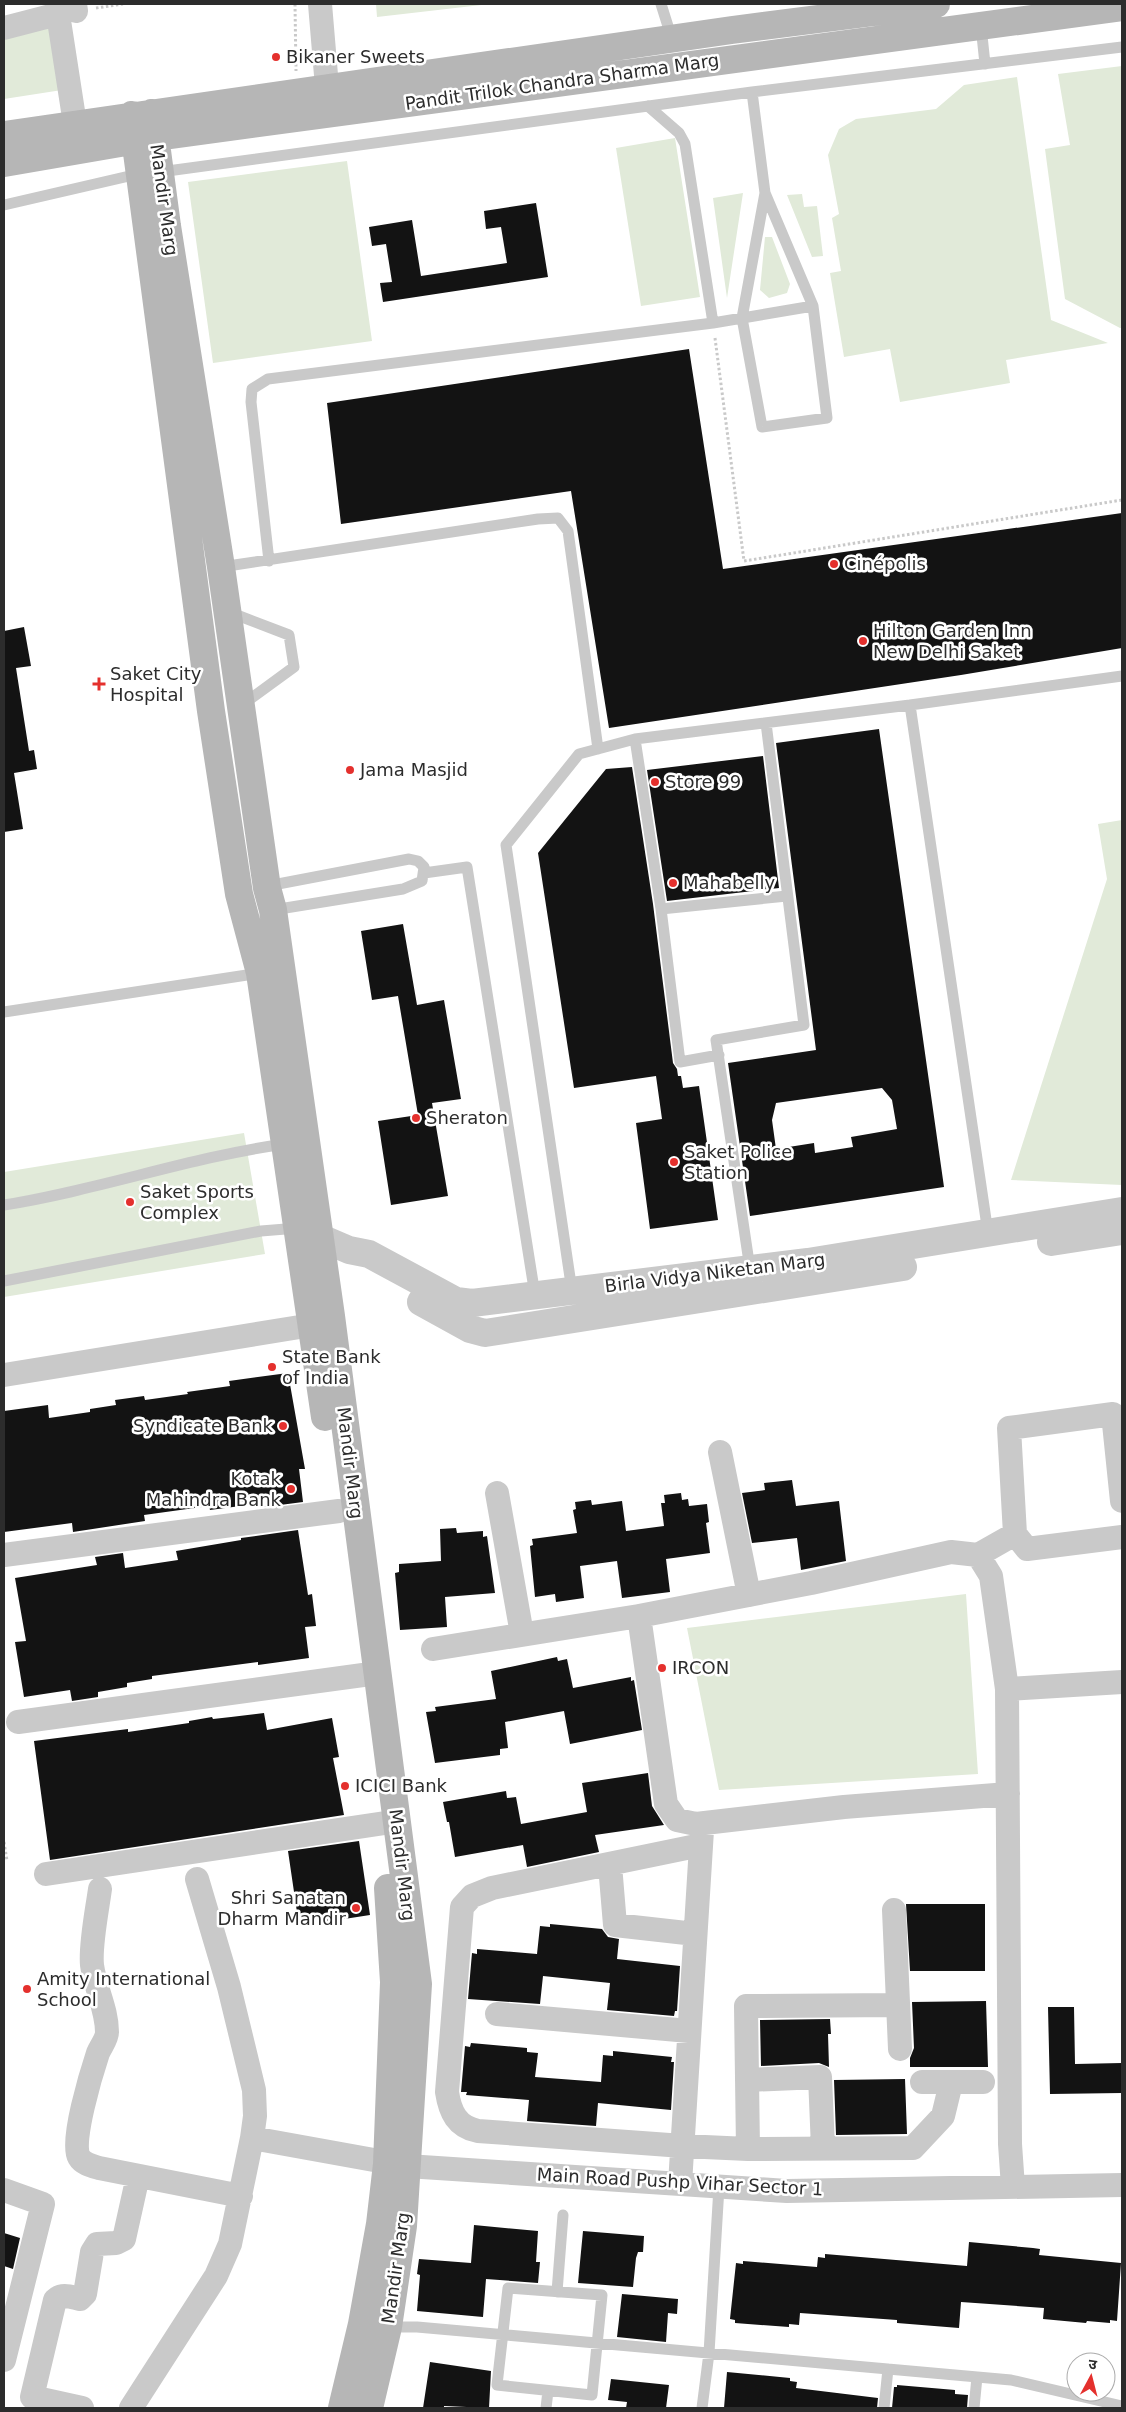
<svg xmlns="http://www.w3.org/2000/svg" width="1126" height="2412" font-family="'DejaVu Sans','Noto Sans Devanagari',sans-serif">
<rect width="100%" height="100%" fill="#fff"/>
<path fill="#e1ead9" d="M376,4H490L377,17Z
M52,24L62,90L4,99V36Z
M1122,66V328H1120L1065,299L1045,149L1070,145L1058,74Z
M1017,77L1051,320L1108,343L1006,360L1010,383L900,402L890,349L844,357L830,273L841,271L832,218L839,214L828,155L839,129L856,119L936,109L964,85Z
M675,138L700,297L641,306L616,148Z
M347,161L372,341L213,363L188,182Z
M743,193L727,298L713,198Z
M802,194L804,207L817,206L823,256L812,257L787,195Z
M765,237H772L790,284L787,293L769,298L760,290Z
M1122,820V1185L1011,1180L1107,879L1098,824Z
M244,1133L265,1254L4,1297V1172Z
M966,1594L978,1774L719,1790L687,1628Z"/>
<path fill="#131313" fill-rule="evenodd" d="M536,203L548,277L383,302L380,283L392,282L386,244L372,246L369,227L412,220L421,276L507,263L501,227L486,229L484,211Z
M689,349L723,569L1122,513V648L961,675L609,728L571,491L341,524L327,403Z
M24,627L31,666L16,668L29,751L34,750L37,769L14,773L23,829L4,832V631Z
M879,729L944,1187L750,1216L728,1063L816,1050L776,743ZM882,1088L892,1100L897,1129L851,1137L853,1147L815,1153L814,1143L776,1149L772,1120L776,1103Z
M763,756L779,888L667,901L647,770Z
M632,767L653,904L673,1063L677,1069L678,1076H681L683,1088L699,1086L718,1220L650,1229L636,1123L662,1119L656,1076L574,1088L538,853L606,769Z
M403,924L417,1005L444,1000L461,1099L432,1103L448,1196L391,1205L378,1121L418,1115L398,996L372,1000L361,931Z
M288,1373L305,1469H299L303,1502L257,1508L256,1504L210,1510L209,1506L144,1515L145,1521L73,1532L72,1523L4,1532V1411L48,1405L49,1418L90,1412V1409L116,1405L115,1400L144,1396L145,1400L188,1394L187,1392L230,1386L229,1381Z
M792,1480L796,1506L839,1501L846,1561L801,1570L797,1538L752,1543L742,1493L765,1490L764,1483Z
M681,1493L682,1500L688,1499L689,1506L707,1504L709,1522L706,1523L710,1553L666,1559L670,1592L622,1598L617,1561L580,1566L584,1598L556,1602L555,1594L535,1597L530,1546L533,1545L532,1539L577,1533L573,1510L576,1509L575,1502L591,1500L592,1505L622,1501L626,1531L664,1526L661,1503H665L664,1495Z
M456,1528L457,1533L483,1531V1537L487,1536L495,1593L445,1597L447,1627L400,1630L395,1573L399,1572V1564L441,1561L440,1529Z
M298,1530L308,1595L312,1594L316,1626L305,1627L309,1658L258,1665V1662L152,1676V1679L127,1683V1687L98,1692V1697L72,1701L70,1690L24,1697L15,1642L26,1641L15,1578L97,1565L95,1557L123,1553L125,1568L178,1560L176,1551L241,1540V1538Z
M557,1657L558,1661L567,1659L573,1688L631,1677V1681L634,1680L642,1730L570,1744L564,1711L505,1722L508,1748L500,1749V1755L435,1763L426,1712L436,1711L435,1707L496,1699L491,1671Z
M264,1713L267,1730L332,1718L339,1757L333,1758L344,1815L50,1860L34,1741L128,1729V1732L189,1723V1721L212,1717L213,1719L231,1717Z
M648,1773L652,1806L664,1825L595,1835L599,1852L527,1867L523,1845L455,1857L449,1822H447L443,1802L506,1791L507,1798L516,1797L521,1824L587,1812L582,1783Z
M359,1841L370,1915L299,1926L288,1851Z
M906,1904H985V1971H910Z
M550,1924L602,1929L608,1937L619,1939L617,1959L680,1966L677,2011H675L674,2016L607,2010L610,1983L543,1976L540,2004L468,1999L472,1953L477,1954V1949L537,1954L540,1926L550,1927Z
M986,2001L988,2067H910V2058L914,2048L912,2002Z
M1048,2007H1074L1075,2064L1122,2063V2093L1050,2094Z
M830,2019L831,2034H828L829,2067L819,2063L761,2066L760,2020Z
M471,2043L527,2048V2052L538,2053L535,2077L601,2082L603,2055L613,2056V2051L672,2057L671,2062H674L671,2110L598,2103L596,2126L527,2121L529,2100L466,2095L467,2092H461L465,2046L470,2047Z
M905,2079L907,2134L836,2135L834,2080Z
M474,2225L538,2231L536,2262H540L538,2283L486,2279L483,2317L417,2311L420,2275L417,2274L419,2259L471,2263Z
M583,2231L644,2236L643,2252H638L636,2258L633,2287L578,2283Z
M4,2233L20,2238L13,2269L4,2266Z
M969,2242L1033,2248L1040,2249L1039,2255L1121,2263L1117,2321L1110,2320V2323L1087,2321L1086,2323L1043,2319L1044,2308L961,2302L959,2328L897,2323V2320L800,2313L799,2325L789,2324V2327L735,2323V2320L730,2319L736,2263L743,2264V2261L817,2267L818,2257L825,2258V2254L967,2266Z
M622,2294L678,2299L677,2314L668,2313L666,2342L617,2337Z
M430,2362L491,2371L489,2408L444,2406V2408H423Z
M727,2372L790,2378V2381L797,2382L796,2388L878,2398L877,2408H724Z
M611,2379L669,2385L666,2408H626L627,2402L608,2400Z
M897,2385L955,2390V2394L968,2395L967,2408H892L894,2387H897Z"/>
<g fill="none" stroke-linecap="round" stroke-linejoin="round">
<path stroke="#c9c9c9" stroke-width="3" stroke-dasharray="2.5 2.5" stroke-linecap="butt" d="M295,4L296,71
M96,8L123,4
M715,338L744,561L1122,500
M4,1842L7,1861"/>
<path stroke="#c9c9c9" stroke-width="11" d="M661,4L672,39
M981,26L985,64
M752,92L765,193L813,306L827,418L762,427L742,318L765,193
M648,106L679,133L685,144L713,323
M160,172L752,92L1122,47
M4,205L138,174
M269,561L251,402L252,389L268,379L713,323L813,306
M221,567L538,519L558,518L568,531L598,749
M229,612L289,635L294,667L242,705
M910,705L988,1233
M635,739L661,909L680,1062L719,1055
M424,873L467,867L535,1295
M267,888L278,884L409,859L418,861L424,867L422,881L403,889L273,910
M661,909L787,896
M4,1012L260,973
M4,1205C99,1190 190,1157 285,1144
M750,1269L716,1040L804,1025L766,723
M4,1281L261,1231L298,1228
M572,1291L506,845L579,754L635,739L910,705L1122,676
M508,2288L602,2295L592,2395L497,2385Z
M557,2292L563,2215
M388,2327H417L1011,2380L1122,2406
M546,2408L548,2391
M702,2408L709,2353L719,2187
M884,2408L888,2369
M974,2408L977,2377"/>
<path stroke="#c9c9c9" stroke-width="24" d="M75,4L76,11
M320,4L327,87
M4,28L58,14L75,124
M4,1375L312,1325
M720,1452L749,1595
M497,1493L522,1634
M1122,1501L1113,1414L1009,1428L1015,1534L1027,1549L1122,1537
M4,1555L339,1511
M978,1555L991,1576L1007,1689L1010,2144L1013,2187
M433,1649L639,1616
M1007,1689L1122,1682
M18,1722L363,1675
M1008,1794L844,1807L696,1824L677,1820L666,1804L639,1616L811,1583L951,1552L978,1555L1015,1534
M701,1845L492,1888L472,1896L462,1907L447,2092C450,2112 457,2127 478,2131L683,2146L748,2149L746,2006L898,2005
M610,1865L615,1925L695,1934
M46,1874L385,1823
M100,1889C97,1911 90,1945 92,1965C95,1988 107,2009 107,2032C107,2039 101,2046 98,2053C92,2071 70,2143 79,2157C83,2164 92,2166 99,2168L241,2196
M894,1910L900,2049
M497,2014L689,2031
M747,2080L820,2077L823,2148
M922,2082H983
M252,2138L407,2166L787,2191L1122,2185
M748,2149L913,2148L943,2116L951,2083
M680,2184L702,1830
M4,2190L43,2204L4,2360
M82,2408L32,2397L55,2300C62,2293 71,2297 80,2299L85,2294L92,2252L97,2244L116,2243L124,2239L138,2176
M131,2408L216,2276L230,2244L252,2138L255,2116L254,2090L229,1987L197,1879"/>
<path stroke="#c9c9c9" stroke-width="28" d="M300,1229L349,1250L369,1254L456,1301L472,1303L808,1262L1122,1211
M1051,1242L1122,1231
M421,1302L470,1329L485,1333L903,1267"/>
<path stroke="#b6b6b6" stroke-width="28" d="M152,113L167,226L221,567L267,888L273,910L331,1316L418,1984L403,2226L388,2327L369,2408
M132,115L211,711L239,894L260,973L325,1417
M4,135L732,30L936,4
M4,163L155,137L1122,7
M342,2408L362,2324L380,2224L387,2164L394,1982L388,1888"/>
</g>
<g fill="#e4302d" stroke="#fff" stroke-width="2">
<circle cx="276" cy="57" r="5"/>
<circle cx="834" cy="564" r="5"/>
<circle cx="863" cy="641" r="5"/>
<path d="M96.5 676.5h5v5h5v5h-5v5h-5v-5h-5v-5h5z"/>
<circle cx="350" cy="770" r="5"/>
<circle cx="655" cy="782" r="5"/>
<circle cx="673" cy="883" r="5"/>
<circle cx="416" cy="1118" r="5"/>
<circle cx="674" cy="1162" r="5"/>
<circle cx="130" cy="1202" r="5"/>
<circle cx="272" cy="1367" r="5"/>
<circle cx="283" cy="1426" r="5"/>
<circle cx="291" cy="1489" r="5"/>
<circle cx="662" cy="1668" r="5"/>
<circle cx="345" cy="1786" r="5"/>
<circle cx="356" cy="1908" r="5"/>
<circle cx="27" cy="1989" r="5"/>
</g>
<g text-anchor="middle" stroke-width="5" stroke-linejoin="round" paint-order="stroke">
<g font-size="18" fill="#2c2c2c" stroke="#fff" text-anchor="start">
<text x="286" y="63">Bikaner Sweets</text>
<text x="844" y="570">Cinépolis</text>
<text x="873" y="637">Hilton Garden Inn<tspan x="873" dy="21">New Delhi Saket</tspan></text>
<text x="110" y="680">Saket City<tspan x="110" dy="21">Hospital</tspan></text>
<text x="360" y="776">Jama Masjid</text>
<text x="665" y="788">Store 99</text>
<text x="683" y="889">Mahabelly</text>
<text x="426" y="1124">Sheraton</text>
<text x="684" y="1158">Saket Police<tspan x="684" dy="21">Station</tspan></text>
<text x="140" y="1198">Saket Sports<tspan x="140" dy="21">Complex</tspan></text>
<text x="282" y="1363">State Bank<tspan x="282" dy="21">of India</tspan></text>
<text x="273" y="1432" text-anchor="end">Syndicate Bank</text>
<text x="281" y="1485" text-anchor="end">Kotak<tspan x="281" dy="21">Mahindra Bank</tspan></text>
<text x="672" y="1674">IRCON</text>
<text x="355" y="1792">ICICI Bank</text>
<text x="346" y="1904" text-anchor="end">Shri Sanatan<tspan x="346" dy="21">Dharm Mandir</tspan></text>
<text x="37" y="1985">Amity International<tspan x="37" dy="21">School</tspan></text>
</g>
<g font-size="18" fill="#2c2c2c" stroke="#fff">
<text transform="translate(562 82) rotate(-8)" y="6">Pandit Trilok Chandra Sharma Marg</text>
<text transform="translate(164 200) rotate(82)" y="6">Mandir Marg</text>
<text transform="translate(715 1273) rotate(-7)" y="6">Birla Vidya Niketan Marg</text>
<text transform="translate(350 1463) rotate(83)" y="6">Mandir Marg</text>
<text transform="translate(402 1865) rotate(83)" y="6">Mandir Marg</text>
<text transform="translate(680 2182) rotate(3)" y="6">Main Road Pushp Vihar Sector 1</text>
<text transform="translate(396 2268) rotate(-82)" y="6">Mandir Marg</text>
</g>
</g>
<rect width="1126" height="2412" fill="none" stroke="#2c2c2c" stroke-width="10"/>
<g transform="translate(1091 2377) rotate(7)"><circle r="24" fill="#ffffff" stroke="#ababab"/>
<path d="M0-4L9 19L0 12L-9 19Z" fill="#e4302d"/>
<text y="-8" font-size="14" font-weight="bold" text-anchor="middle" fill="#2c2c2c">उ</text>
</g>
</svg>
